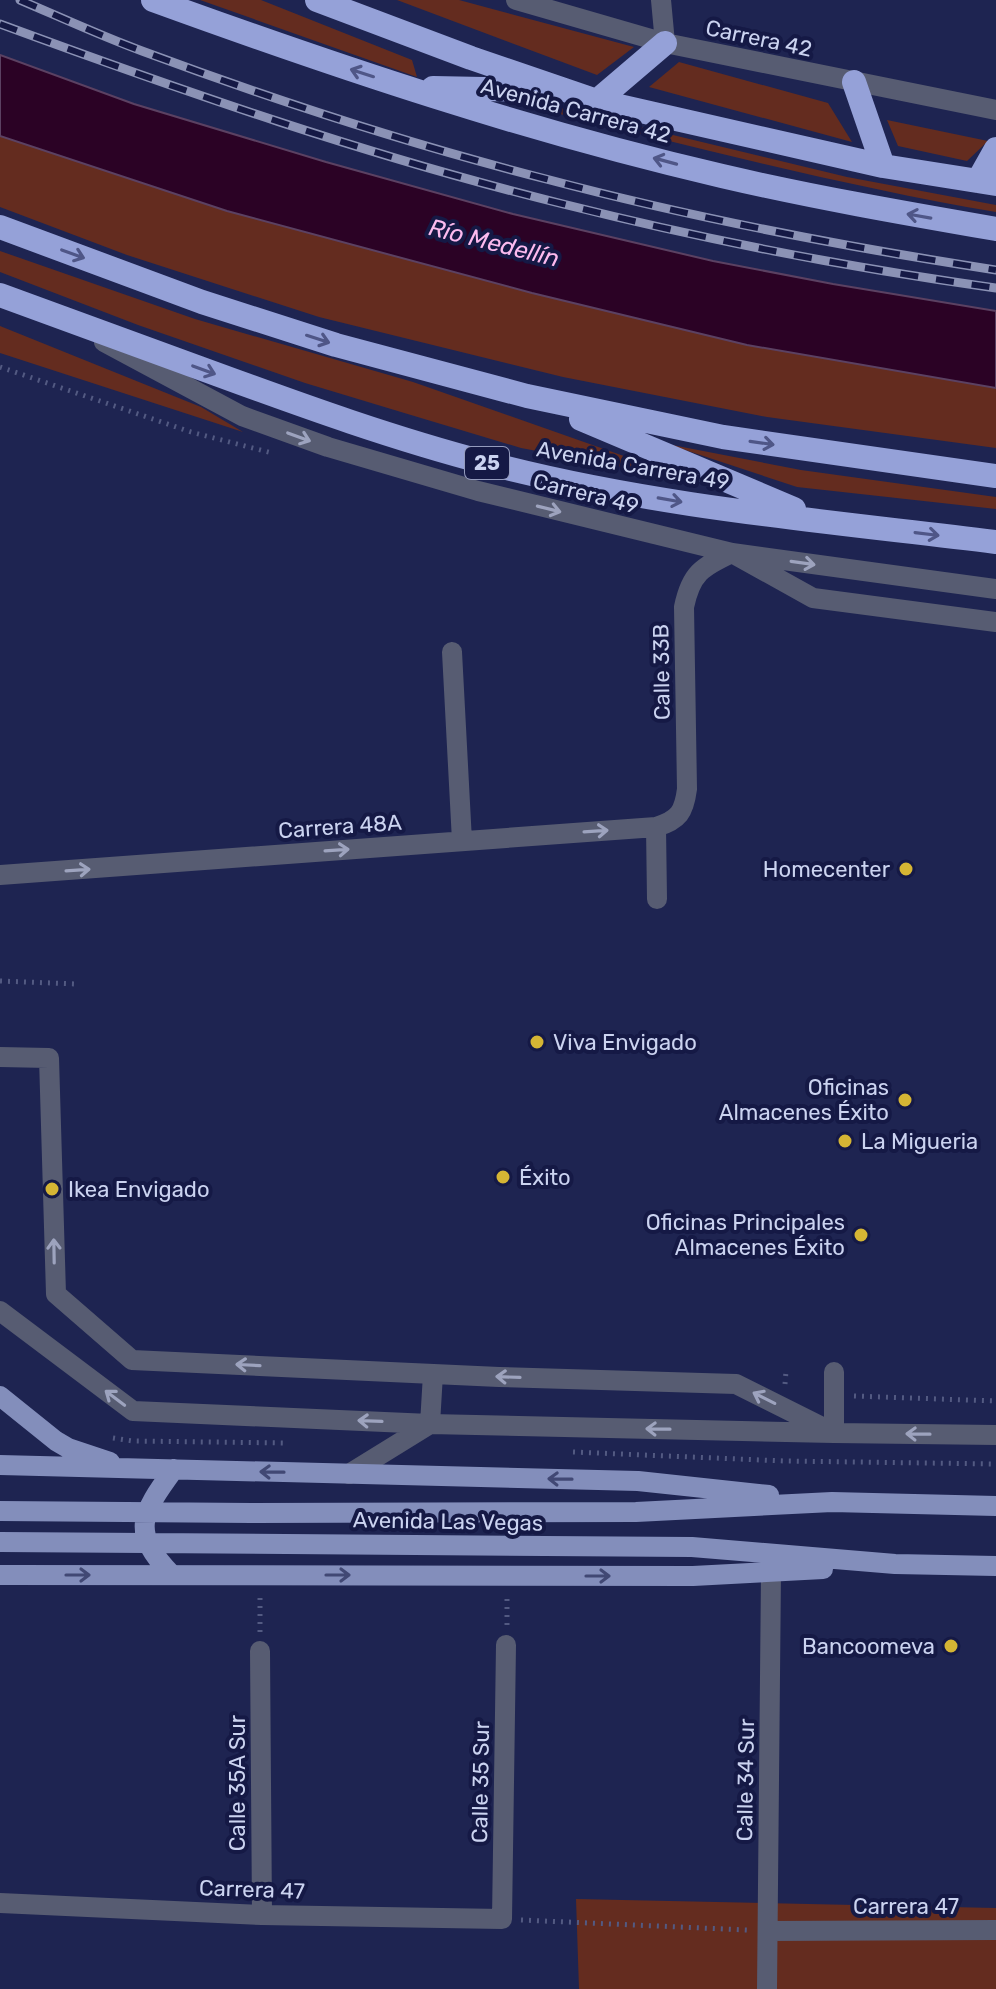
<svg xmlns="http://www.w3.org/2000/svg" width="996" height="1989" font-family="Rubik,sans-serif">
<rect width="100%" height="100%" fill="#1e2451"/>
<path fill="#642c1f" d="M200,0H261L412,60L417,77Z
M397,0H459L634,47L597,75Z
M679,62L828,103L852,142L649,87Z
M557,107L847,177L996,205V212C844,186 694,147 544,110Z
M887,120L988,141L967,161L898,146Z
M0,136L227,211L532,293L747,345L996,388V448L767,417L563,377L319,317L127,255L0,207Z
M0,251L195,319L413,382L692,480L521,448L401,412L305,383L138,325L0,272Z
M0,326L201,407L243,432L0,353Z
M667,444L801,470L996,497V509L797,487Z
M576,1899L996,1908V1989H579Z"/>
<path fill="#2b0225" stroke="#5b4162" stroke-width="2" d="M0,55L134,104L326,162L513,214L713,261L833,284L996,311V388L747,345L532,293L227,211L0,136Z"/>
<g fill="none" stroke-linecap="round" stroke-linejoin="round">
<path stroke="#535a82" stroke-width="5" stroke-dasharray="2 6" stroke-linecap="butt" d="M0,367L191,432L272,453
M0,981L77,984
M785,1384L786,1371
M854,1396L996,1401
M113,1438L133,1441L287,1443
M573,1452L785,1461L996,1464
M507,1625V1598
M260,1632V1597
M521,1920L747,1930"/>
<path stroke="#575c72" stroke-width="20" d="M516,0L665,43L996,110
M661,0L665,43
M104,342L242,416L328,447L478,491L732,553L996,589
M452,652L462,841
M656,827L657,899
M0,875L656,827C679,820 684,812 687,789L684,607C691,573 702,567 732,553L813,598L996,622
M0,1057L49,1058L56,1294L132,1360L499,1377L736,1384L834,1433V1372
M0,1311L133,1411L430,1424L834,1433L996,1435
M349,1474L430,1424L433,1374
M260,1651L262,1915
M0,1903L262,1915L502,1919L506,1645
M768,1931L996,1930
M767,1989L771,1572"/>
<path stroke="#838ebb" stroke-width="20" d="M0,1396L56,1441L68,1448L110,1462
M0,1465L638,1481L769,1495
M0,1511L252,1513L636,1512L832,1502L996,1506
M0,1542L692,1547L895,1564L996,1566
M0,1575L693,1576L823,1569
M172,1575C130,1532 141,1514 174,1469"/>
<path stroke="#95a1d8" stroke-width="24" d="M153,0C340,68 528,131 722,176C812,197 904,213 996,229
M317,0L471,58L597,101L883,166L996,184
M854,82L883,166
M433,88L540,90
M597,101L665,43
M978,181L996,149
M0,227L202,302L336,345L527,396L723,437L996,476
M0,295C72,322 144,348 216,374C306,407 395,439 487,463C653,507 826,521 996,542
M581,419L794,509"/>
<defs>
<path id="rail" d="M20,0C60,17 101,36 142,51C274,100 409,144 546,179C693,218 846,247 996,270
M0,24C185,92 372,157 563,204C706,240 851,268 996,288"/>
</defs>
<use href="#rail" stroke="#8b92b5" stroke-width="9"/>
<use href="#rail" stroke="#151945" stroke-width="6" stroke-dasharray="18" stroke-linecap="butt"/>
</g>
<defs><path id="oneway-shaft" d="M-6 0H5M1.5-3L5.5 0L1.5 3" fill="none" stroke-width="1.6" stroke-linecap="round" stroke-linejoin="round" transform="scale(2)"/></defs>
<g stroke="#4f5687">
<use href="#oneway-shaft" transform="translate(362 73) rotate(-162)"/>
<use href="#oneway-shaft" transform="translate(665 161) rotate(-165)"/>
<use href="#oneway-shaft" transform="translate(919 216) rotate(-170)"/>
<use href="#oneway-shaft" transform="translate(73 254) rotate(20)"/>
<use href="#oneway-shaft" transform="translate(318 339) rotate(18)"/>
<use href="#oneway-shaft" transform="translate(204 370) rotate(20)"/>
<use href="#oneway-shaft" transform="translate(762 443) rotate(8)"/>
<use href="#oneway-shaft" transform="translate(670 500) rotate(10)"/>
<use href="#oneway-shaft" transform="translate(927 534) rotate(7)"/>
</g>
<g stroke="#9da3be">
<use href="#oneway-shaft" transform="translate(299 437) rotate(20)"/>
<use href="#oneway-shaft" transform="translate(549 509) rotate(14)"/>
<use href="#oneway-shaft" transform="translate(803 563) rotate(8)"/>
<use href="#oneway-shaft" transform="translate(596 831) rotate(-4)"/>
<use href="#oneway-shaft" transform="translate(337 850) rotate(-4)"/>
<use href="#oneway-shaft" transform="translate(78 870) rotate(-4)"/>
<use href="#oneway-shaft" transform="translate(54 1251) rotate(-91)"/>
<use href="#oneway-shaft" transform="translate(248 1365) rotate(-177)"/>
<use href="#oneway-shaft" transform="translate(508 1377) rotate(-178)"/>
<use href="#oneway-shaft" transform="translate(115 1398) rotate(-143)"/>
<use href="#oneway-shaft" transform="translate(764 1398) rotate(-153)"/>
<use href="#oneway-shaft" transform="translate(370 1421) rotate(-178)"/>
<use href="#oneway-shaft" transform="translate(658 1429) rotate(-179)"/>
<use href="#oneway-shaft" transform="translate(918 1434) rotate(-179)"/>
</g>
<g stroke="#414874">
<use href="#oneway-shaft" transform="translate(272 1472) rotate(-179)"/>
<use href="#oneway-shaft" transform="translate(560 1479) rotate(-179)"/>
<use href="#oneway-shaft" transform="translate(78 1575)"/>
<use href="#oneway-shaft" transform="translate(338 1575)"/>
<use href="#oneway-shaft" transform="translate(598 1576)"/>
</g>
<g fill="#d5b534" stroke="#151945" stroke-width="3">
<circle cx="906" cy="869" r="8"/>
<circle cx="537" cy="1042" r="8"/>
<circle cx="905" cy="1100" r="8"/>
<circle cx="845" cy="1141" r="8"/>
<circle cx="503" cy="1177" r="8"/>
<circle cx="52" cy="1189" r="8"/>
<circle cx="861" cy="1235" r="8"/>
<circle cx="951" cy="1646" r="8"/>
</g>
<g text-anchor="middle" stroke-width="8" stroke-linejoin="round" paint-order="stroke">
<rect fill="#151945" stroke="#949bbd" stroke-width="2" x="465" y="447" width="44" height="32" rx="6"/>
<g font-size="20" font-weight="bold" fill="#cbd3f0">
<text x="487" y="470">25</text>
</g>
<g font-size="22" fill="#cbd3f0" stroke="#151945">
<text transform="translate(759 38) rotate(12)" y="8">Carrera 42</text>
<text transform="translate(576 110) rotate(15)" y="8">Avenida Carrera 42</text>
<text transform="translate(633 465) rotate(10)" y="8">Avenida Carrera 49</text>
<text transform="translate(586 493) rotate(14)" y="8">Carrera 49</text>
<text transform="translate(661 672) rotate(-91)" y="8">Calle 33B</text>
<text transform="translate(340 826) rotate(-4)" y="8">Carrera 48A</text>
<text transform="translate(448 1521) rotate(1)" y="8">Avenida Las Vegas</text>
<text transform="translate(745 1780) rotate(-89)" y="8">Calle 34 Sur</text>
<text transform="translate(480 1782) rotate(-89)" y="8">Calle 35 Sur</text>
<text transform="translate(237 1783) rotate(-90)" y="8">Calle 35A Sur</text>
<text transform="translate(252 1889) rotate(2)" y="8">Carrera 47</text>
<text x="906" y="1914">Carrera 47</text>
</g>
<g font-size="22" fill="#cbd3f0" stroke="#151945" text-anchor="end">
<text x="890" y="877">Homecenter</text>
<text x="553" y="1050" text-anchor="start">Viva Envigado</text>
<text x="889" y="1095">Oficinas<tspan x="889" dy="25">Almacenes Éxito</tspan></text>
<text x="861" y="1149" text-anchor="start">La Migueria</text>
<text x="519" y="1185" text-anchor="start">Éxito</text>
<text x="68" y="1197" text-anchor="start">Ikea Envigado</text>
<text x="845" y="1230">Oficinas Principales<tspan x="845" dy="25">Almacenes Éxito</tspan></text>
<text x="935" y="1654">Bancoomeva</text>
</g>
<g font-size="24" font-style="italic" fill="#fcbaee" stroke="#151945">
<text transform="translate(494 243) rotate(14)" y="8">Río Medellín</text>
</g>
</g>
</svg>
